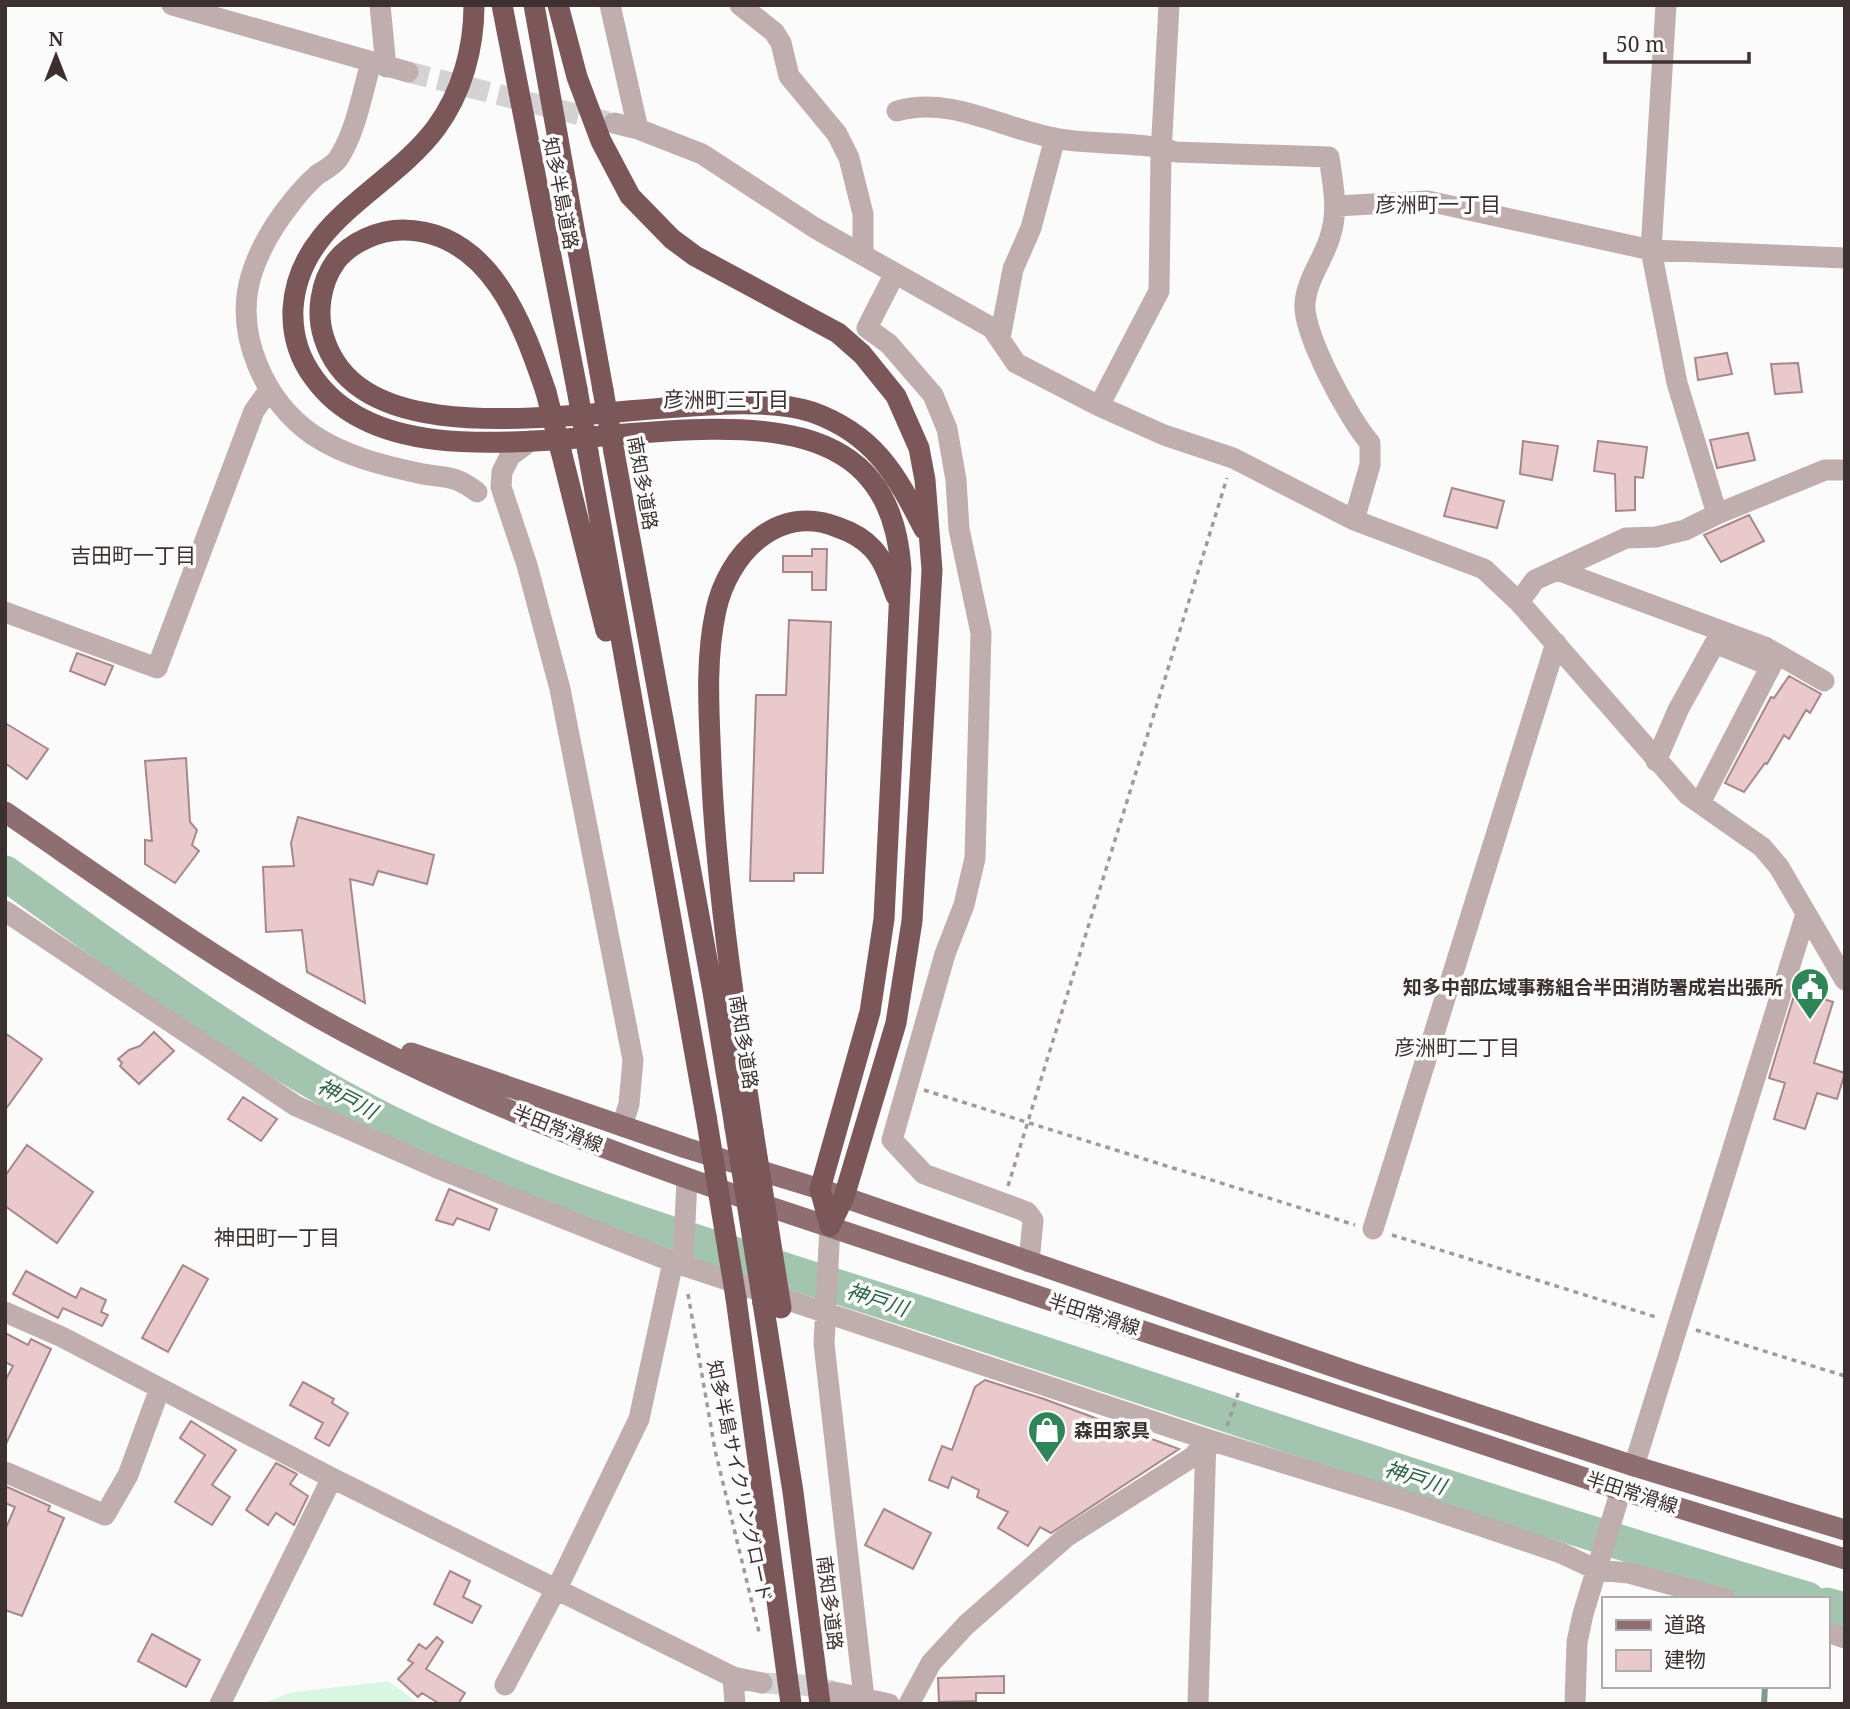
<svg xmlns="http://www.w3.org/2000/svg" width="1850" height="1709" font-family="'Noto Serif','Noto Sans JP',serif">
<rect width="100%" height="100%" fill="#fbfbfb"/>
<path fill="#d9f6e3" d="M388,1681L419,1704H261L289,1693Z"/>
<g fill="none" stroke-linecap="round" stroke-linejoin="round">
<path stroke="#849889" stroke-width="6" d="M1764,1704L1765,1686"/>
<path stroke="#a3c5af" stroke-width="35" d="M5,873C141,970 275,1072 428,1141C597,1218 780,1266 956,1325C1239,1418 1521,1515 1807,1599
M1827,1605L1845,1610"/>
</g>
<path fill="#e9c9cc" stroke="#a6888b" stroke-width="2" d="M1727,353L1732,374L1698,380L1695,358Z
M1798,363L1802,392L1775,394L1771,364Z
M1748,433L1755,460L1717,468L1710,440Z
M1523,441L1558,446L1552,480L1520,474Z
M1598,441L1647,447L1643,478L1635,477V510L1616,511L1615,474L1594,471Z
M1452,488L1504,501L1497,528L1444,516Z
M1749,515L1764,541L1721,562L1704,535Z
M812,549H827L826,590H812V572H783V556H812Z
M789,620L831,622L823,873H794V881H750L756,695H786Z
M77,653L113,666L105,685L70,671Z
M1789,676L1821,694L1810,713L1806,710L1789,739L1784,735L1767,764L1765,763L1744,792L1725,783L1771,697L1774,698Z
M5,723L48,749L27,779L5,763Z
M186,758L190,822L197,830L192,845L199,851L175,883L145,864V840L152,841L145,761Z
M298,817L434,855L427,884L378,871L373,885L350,879L365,1003L307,972L302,930L266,932L263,867L294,866L291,843Z
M1800,976L1822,983L1817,997L1833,1002L1814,1063L1845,1073L1837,1099L1817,1093L1805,1129L1774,1119L1785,1083L1769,1078Z
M154,1032L174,1051L139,1084L120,1066L122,1063L118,1059L129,1050L140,1046Z
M5,1033L42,1059L5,1110Z
M243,1097L277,1119L261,1141L228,1119Z
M27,1145L93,1192L57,1243L5,1206V1176Z
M449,1189L497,1209L489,1230L457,1218L453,1225L436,1220Z
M183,1265L208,1279L168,1352L142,1338Z
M26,1271L76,1298L81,1288L106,1300L101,1312L108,1315L102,1326L63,1308L58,1318L13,1294Z
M5,1333L28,1345L31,1339L51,1349L5,1446V1381L13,1366L5,1362Z
M985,1380L1044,1399L1179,1449L1051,1533L1040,1527L1028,1546L998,1528L1008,1512L977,1497L979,1490L952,1477L948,1488L929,1480L942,1446L952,1450L975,1387Z
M303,1382L334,1399L332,1403L348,1413L329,1446L315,1438L323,1423L290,1405Z
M191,1421L236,1450L212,1485L230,1497L212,1525L175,1502L205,1455L180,1438Z
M276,1463L297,1474L290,1484L308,1496L294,1525L276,1513L268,1525L246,1510Z
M5,1486L50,1506L48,1511L64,1518L22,1616L5,1610V1530L15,1507L5,1503Z
M884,1509L931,1533L913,1569L865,1545Z
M450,1571L470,1581L463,1597L481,1606L472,1623L434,1604Z
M152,1634L200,1660L186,1687L138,1661Z
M437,1637L443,1642L426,1669L465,1693L458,1704H440L422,1693L418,1697L398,1679L413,1663L408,1660L419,1644L426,1649Z
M1004,1676V1693H976V1701L939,1702L938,1678Z"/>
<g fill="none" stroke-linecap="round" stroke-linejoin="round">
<path stroke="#d5d2d3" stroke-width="21" stroke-dasharray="21 10" stroke-linecap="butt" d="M408,72L608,122
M762,1683L804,1685L832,1691"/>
<path stroke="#a09a9a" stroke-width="3.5" stroke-dasharray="5 5" stroke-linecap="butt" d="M924,1090L1355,1225
M1008,1186L1227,478
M1392,1235L1659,1318
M688,1294L715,1450L760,1636
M1696,1330L1845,1376
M1227,1426L1240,1388"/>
<path stroke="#c0aeaf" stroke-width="21" d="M172,5L408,72
M380,5L386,67
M610,5L638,129
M740,5L774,32L781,43L789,76L837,134L849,158L863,214V255
M371,63C362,93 356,132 338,159C333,166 324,170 317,175C308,183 299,193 292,202C275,223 259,250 251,276C234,335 265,402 313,435C345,456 381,465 418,473C445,479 452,473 477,492
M897,111C951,96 1001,128 1054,138C1095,146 1136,140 1176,152L1329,157C1333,185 1339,210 1330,237C1323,260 1307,279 1305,303C1302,333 1349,419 1370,443V465L1354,520
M614,123L638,129L702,154L815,228L992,328L1016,363L1099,406L1164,435L1233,458L1354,520L1484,569L1519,602L1688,795L1762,847L1779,867L1845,980
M1336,206L1428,201L1651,250L1845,258
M895,273L867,328L889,344L933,395L947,429L956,480L959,529L981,633L975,858L964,905L945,954L892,1140L924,1174L1027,1212L1033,1220L1029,1262
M1000,338L1013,269L1031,228L1055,138
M1099,406L1159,291L1161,154L1169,5
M530,441L510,456L502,472L501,487L527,565L560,689L633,1060L629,1104L622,1126
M1717,514L1825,470H1845
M1557,570L1765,647L1824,681
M1519,602L1535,580L1626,538L1656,537L1685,530L1717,514L1677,383L1651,250L1666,5
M5,612L157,668L254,411L269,390
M1656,761L1678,710L1715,643L1771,666L1700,803
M5,911L296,1106L437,1168L673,1262L1206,1439L1407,1501L1561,1553L1597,1570L1629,1573L1725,1599
M830,1226L824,1344L864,1698
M1373,1229L1556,643
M683,1265L687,1179
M5,1312L62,1337L332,1478L733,1677L762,1683
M1634,1466L1806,914
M5,1472L105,1515L128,1475L160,1388
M1827,1632L1845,1638
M733,1677L735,1704
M505,1685L563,1576L639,1419L673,1262
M834,1692L889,1704
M220,1704L332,1478
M909,1704L931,1663L966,1625L1066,1537L1194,1456L1206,1439
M1198,1704L1206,1439
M1575,1704L1577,1642L1583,1614L1621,1490"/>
<path stroke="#8e6e71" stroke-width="21" d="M5,812C100,877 194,945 293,1003C440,1090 614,1154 776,1209L1621,1490L1845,1559
M411,1053L686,1148L820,1189L1352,1373L1634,1466L1845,1530"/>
<path stroke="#7b575a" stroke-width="21" d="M474,5C474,48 462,93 436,128C389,191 298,221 293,309C292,334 299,358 314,378C438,552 883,285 901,569L884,919L870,1012L820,1189L830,1226
M502,5L577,389
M534,5L603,390
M558,5L577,77L601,141L630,196L672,239L695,256L838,333L862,354L896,396L919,448L925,480L932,570L912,921L896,1023L844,1197L830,1226
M546,392C523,324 490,231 403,230C379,230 351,242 336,261C320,283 316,314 324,338C371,489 698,374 812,412C874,434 896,474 924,529
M561,451L606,631
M588,452L706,1116
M614,452L713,992L735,1127
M753,1131C735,1008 716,887 711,763C709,712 705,660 716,610C728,554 778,503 837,527C849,531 864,539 873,549C885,562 890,580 896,596
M736,1298L791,1704
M763,1303L793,1492L820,1704"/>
<path stroke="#7b575a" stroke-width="21" d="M577,389L588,452
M603,390L614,452
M546,392L561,451
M706,1116L736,1298
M735,1127L763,1303
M753,1131L781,1308"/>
</g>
<defs>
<symbol id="civic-pin" viewBox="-11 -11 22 30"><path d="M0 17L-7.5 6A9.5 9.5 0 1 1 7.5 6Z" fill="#2f8558" stroke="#fbfbfb"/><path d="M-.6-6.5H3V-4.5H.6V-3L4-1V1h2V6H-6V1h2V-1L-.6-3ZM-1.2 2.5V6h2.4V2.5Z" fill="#fff"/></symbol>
<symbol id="shop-pin" viewBox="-11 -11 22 30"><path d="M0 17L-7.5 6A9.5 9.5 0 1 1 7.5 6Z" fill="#2f8558" stroke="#fbfbfb"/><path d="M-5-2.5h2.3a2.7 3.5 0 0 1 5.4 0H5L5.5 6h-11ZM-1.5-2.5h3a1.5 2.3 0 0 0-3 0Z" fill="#fff"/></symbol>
</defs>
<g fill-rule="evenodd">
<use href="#civic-pin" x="1788" y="965" width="44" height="60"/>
<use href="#shop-pin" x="1025" y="1408" width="44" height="60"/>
</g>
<g text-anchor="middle" stroke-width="7" stroke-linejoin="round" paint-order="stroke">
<g font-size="19" fill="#3c3031" stroke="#fbfbfb">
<text transform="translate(561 193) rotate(79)" y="7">知多半島道路</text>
<text transform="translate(643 483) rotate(80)" y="7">南知多道路</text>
<text transform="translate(744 1042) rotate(81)" y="7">南知多道路</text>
<text transform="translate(558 1128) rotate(22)" y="7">半田常滑線</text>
<text transform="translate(1094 1314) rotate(18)" y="7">半田常滑線</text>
<text transform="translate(740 1481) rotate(78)" y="7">知多半島サイクリングロード</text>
<text transform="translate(1632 1492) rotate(18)" y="7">半田常滑線</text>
<text transform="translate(830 1603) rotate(83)" y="7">南知多道路</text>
</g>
<g font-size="19" font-weight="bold" fill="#3c3031" stroke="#fbfbfb" text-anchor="end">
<text x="1783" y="994">知多中部広域事務組合半田消防署成岩出張所</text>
<text x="1074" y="1437" text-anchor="start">森田家具</text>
</g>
<g font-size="21" fill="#3c3031" stroke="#fbfbfb">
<text x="1438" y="212">彦洲町一丁目</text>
<text x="726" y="407">彦洲町三丁目</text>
<text x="133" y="563">吉田町一丁目</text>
<text x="1457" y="1055">彦洲町二丁目</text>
<text x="277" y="1245">神田町一丁目</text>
</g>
<g font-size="21" font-style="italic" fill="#2b6344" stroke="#fbfbfb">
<text transform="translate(347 1099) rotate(27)" y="7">神戸川</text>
<text transform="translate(877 1300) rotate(18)" y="7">神戸川</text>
<text transform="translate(1415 1478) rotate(18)" y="7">神戸川</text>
</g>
</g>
<rect width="1850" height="1709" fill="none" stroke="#3c3031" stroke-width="14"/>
<rect x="1602" y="1597" width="228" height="91" fill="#fbfbfb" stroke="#afaaaa" stroke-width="2"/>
<rect x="1616" y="1620" width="35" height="10" fill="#8e6e71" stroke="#afaaaa" stroke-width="2"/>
<text x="1664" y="1632" font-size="21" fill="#3c3031">道路</text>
<rect x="1616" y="1650" width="35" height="21" fill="#e9c9cc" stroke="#afaaaa" stroke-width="2"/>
<text x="1664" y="1667" font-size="21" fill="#3c3031">建物</text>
<g transform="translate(56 56)" stroke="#fbfbfb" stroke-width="5" paint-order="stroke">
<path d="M0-5L12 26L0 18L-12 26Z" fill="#3c3031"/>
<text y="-10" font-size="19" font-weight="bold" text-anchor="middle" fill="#3c3031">N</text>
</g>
<path d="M1605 52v10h144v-10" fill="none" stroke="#3c3031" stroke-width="3.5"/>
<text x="1616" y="52" font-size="21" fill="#3c3031" stroke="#fbfbfb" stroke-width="5" paint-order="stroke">50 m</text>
</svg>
